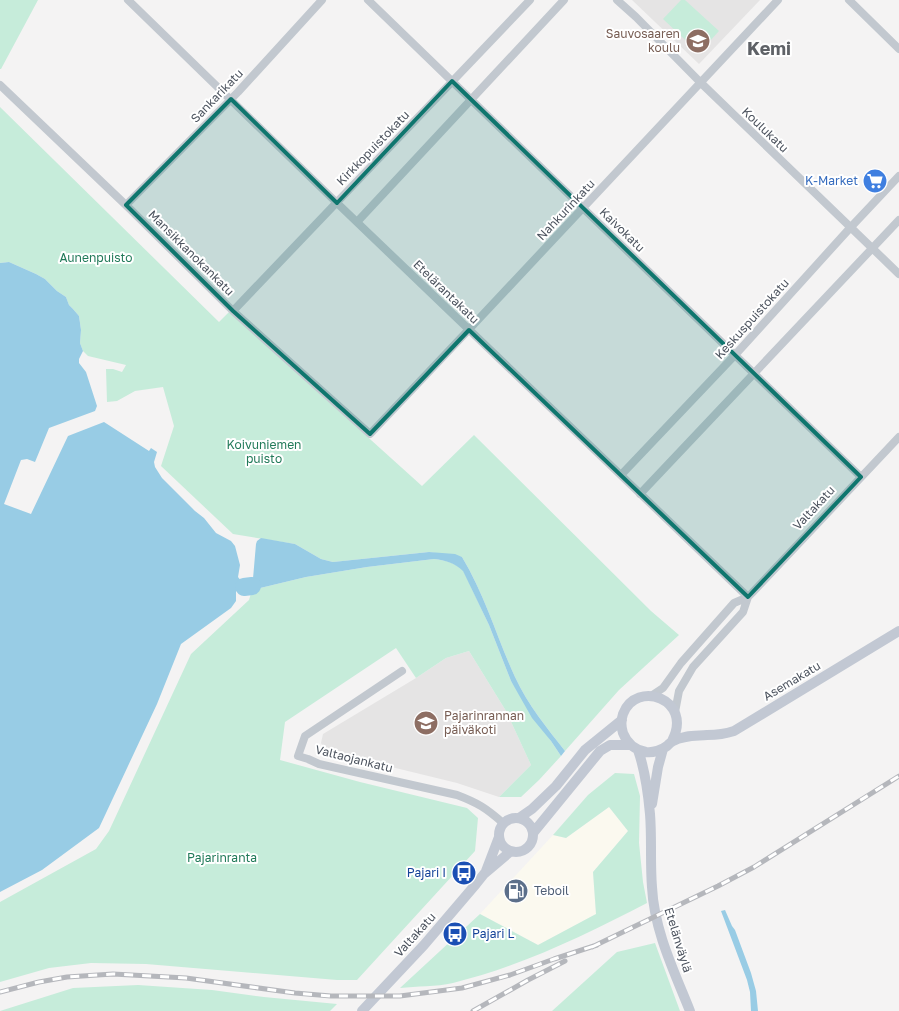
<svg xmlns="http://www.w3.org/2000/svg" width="899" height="1011" font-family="'Golos Text',sans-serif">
<rect width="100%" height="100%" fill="#f4f3f3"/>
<path fill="#fbf9ef" d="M609,807L628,831L593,872L596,914L538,945L480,914L553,835L566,838Z"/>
<path fill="#e5e4e4" d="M632,0H760L699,64Z
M469,651L506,711L531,765L499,797L457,783L326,751L321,743L323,734L416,678L446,658Z"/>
<path fill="#c6ecda" d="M0,0H38L1,69H0Z
M681,0H685L719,31L699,53L663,19Z
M0,107L219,322L229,312L422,486L474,435L651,611L679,635L619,690L565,751C547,728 528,705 515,677C497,638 485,595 462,557L429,552L333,562L321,559L295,544L233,534L161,466L174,426L163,387L135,391L117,401L107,402L106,369H113L122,372L126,365L88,356L83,351L80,343L81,330L79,316L73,309L69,305L66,297L57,291L45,279L36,274L9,262L0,263Z
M434,559C445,560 455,563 463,570L489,625L511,681L561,756L539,780L521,797H499L531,765L506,711L469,651L446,658L416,678L396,648L285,722L280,760L360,782L467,808L478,818L475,851L357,980H337L146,964L91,963L49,968L0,982V902L96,849L109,831L191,654L249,600L252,590L306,577L367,567Z
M615,773L634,774L640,796L639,843L643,882L647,903C585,935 522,966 453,983C436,987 417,986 400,988L480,914L538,945L596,914L593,872L628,831L609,807L566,838L553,835L588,795Z
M655,943L680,1011H552L617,952Z
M138,985L212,990L264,997L337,1004L330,1011H0L73,988Z"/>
<path fill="#98cce5" d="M9,262L36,274L45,279L57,291L66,297L69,305L73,309L79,316L81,330L80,343L83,351L79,359V363L86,372L97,406L95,411L49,428L35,462L27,459L21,460L4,504L31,514L68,436L104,422L149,451L151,448L157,452L154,462L155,467L162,478L195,511L204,518L216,533L231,541L235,546L240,565L238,577L244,585V588L236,591V601L231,608L181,644L157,704L99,828L42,870L0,892V263Z
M261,538L295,544L321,559L333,562L429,552L455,554L462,557C485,595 497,638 515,677C528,705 547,728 565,751L561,756L551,741L532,718L511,681L489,625L463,571C455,563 445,560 434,559L367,567L306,577L252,590L256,544L257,541Z
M725,910L732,926L735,930L751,973L756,991L758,1011H751L750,992L747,980L721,911Z"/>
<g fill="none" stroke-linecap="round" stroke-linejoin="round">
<path stroke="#98cce5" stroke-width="18" d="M244,587L252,586"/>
<path stroke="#c2c8cf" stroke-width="8" d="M128,0L337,203L748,597
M368,0L861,477
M617,0L636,17L700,82L899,274
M849,0L899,49
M0,85L130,209L233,311L370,434L475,323L778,0
M126,205L238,92L322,0
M357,222L564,0
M233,311L530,0
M621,475L735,355L850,228L899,176
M640,494L899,220
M402,671L305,736L298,756L308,759L319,764L457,795C478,803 486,808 503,823
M651,696L663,688L681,663L734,603L748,597L752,593L899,437
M675,712L679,691L693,667L743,612L748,597"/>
<path stroke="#c2c8d3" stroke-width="10" d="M672,741C694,699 636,679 623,714C621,720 621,727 623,733C627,743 635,750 646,752C653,753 662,750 667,746C669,744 671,742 673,741C684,735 696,736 707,735C716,735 725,734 734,731L899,631
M638,750C645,770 648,792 650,814C652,838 650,862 652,887C654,930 674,971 690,1011
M652,804L658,767L663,749
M519,818L532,809L556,786L585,750L622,720
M499 835a17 17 0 1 1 34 0a17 17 0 1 1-34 0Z
M533,833L600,751L610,745H631
M486,871L499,837
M362,1011L424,945L476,884L484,874L511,851"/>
<defs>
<path id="rail" d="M592,947L718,886L754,867L899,776
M0,992L39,982L67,977L113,974L186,978L295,993L331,996H400L462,988L510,975L554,959L597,945
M473,1011L528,980L565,961"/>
</defs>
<use href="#rail" stroke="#b5b7bc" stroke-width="5"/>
<use href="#rail" stroke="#fff" stroke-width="3" stroke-dasharray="9" stroke-linecap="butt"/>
</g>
<path fill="#0f766e" fill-opacity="0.2" stroke="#0f766e" stroke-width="4" stroke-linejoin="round" d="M452,81L861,477L748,597L469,330L370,434L233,311L126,205L231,99L337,203Z"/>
<defs>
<symbol id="school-disc" viewBox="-11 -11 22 22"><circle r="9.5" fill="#8d6e63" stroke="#fff"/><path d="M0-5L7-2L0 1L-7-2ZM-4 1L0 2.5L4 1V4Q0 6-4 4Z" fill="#fff"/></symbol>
<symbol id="supermarket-disc" viewBox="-11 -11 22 22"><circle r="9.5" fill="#3f7fe0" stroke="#fff"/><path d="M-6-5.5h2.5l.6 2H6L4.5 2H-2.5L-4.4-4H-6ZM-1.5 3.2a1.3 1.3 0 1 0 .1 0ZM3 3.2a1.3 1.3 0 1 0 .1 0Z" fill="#fff"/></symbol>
<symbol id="bus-disc" viewBox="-11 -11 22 22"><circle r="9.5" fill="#1a4fb4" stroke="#fff"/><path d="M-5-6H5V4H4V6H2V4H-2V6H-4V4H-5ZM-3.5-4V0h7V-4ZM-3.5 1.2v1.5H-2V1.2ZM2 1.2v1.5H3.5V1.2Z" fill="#fff"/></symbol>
<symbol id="fuel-disc" viewBox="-11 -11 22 22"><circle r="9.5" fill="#5c6f8a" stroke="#fff"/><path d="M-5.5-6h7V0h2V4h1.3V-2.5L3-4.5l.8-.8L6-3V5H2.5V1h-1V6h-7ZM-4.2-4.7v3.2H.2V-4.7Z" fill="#fff"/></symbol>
</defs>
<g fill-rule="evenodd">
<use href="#school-disc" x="684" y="27" width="28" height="28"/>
<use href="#supermarket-disc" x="861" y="167" width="28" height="28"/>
<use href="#school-disc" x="412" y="709" width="28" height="28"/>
<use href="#bus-disc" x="450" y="859" width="28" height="28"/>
<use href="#fuel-disc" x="502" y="877" width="28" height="28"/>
<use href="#bus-disc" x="441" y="920" width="28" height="28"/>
</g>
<g text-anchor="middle" stroke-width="4" stroke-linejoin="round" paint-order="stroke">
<g font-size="12" fill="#785e54" stroke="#fff" text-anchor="end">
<text x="680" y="38">Sauvosaaren<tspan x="680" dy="14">koulu</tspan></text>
<text x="444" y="720" text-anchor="start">Pajarinrannan<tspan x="444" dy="14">päiväkoti</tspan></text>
</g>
<g font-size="12" fill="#4c535e" stroke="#fff">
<text transform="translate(217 96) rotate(-46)" y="4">Sankarikatu</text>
<text transform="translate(765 130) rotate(44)" y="4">Koulukatu</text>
<text transform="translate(373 148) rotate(-46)" y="4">Kirkkopuistokatu</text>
<text transform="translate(566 210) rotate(-47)" y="4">Nahkurinkatu</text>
<text transform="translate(622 230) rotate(44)" y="4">Kaivokatu</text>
<text transform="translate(191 253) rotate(45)" y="4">Mansikkanokankatu</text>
<text transform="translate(446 292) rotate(44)" y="4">Etelärantakatu</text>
<text transform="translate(752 319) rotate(-48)" y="4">Keskuspuistokatu</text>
<text transform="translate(814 508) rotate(-47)" y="4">Valtakatu</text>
<text transform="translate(792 681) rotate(-31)" y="4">Asemakatu</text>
<text transform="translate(354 759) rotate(14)" y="4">Valtaojankatu</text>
<text transform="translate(415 935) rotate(-48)" y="4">Valtakatu</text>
<text transform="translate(678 940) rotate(73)" y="4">Etelänväylä</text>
</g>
<g font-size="12" fill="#366cbe" stroke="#fff" text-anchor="end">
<text x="858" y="185">K-Market</text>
</g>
<g font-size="12" fill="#217a59" stroke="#fff">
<text x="96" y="262">Aunenpuisto</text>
<text x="264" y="449">Koivuniemen<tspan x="264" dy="14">puisto</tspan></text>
<text x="222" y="862">Pajarinranta</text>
</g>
<g font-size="12" fill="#164399" stroke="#fff" text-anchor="end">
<text x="446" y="877">Pajari I</text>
<text x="472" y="938" text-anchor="start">Pajari L</text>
</g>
<g font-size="12" fill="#4e5e75" stroke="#fff" text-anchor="start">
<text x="534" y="895">Teboil</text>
</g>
<g font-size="18" font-weight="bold" fill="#5f6267" stroke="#fff">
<text x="769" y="55">Kemi</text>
</g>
</g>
</svg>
